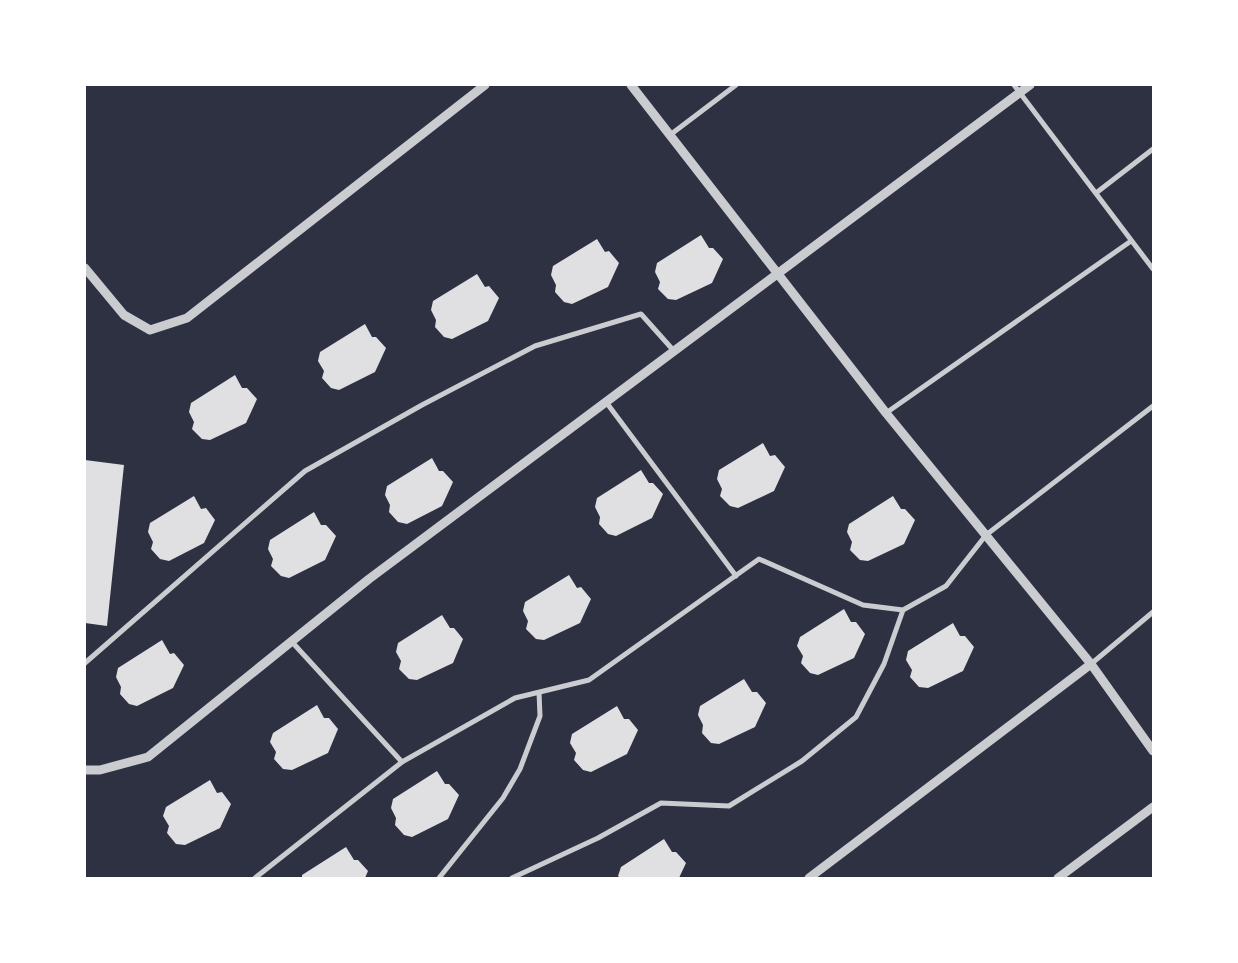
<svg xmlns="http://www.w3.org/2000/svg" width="1238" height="963" font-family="Ubuntu,sans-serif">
<rect width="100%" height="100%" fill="#2d3142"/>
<path fill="#e0e0e3" d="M701,235L709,248H713L723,259L712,283L676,300L668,299L658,289L660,282L655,272L657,263Z
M597,239L605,252L609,251L619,263L608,287L572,304L564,302L555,292L556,285L551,275L553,266Z
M477,274L485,287L489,286L499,298L488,321L452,339L444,337L435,327L436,320L431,310L433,301Z
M365,324L372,337H376L386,348L375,372L339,390L331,388L322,378L324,371L318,361L320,352Z
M235,375L242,388H247L257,399L246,423L210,440L202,439L192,429L194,422L189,412L191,403Z
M763,443L770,456L775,455L785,467L774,491L738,508L730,506L720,496L722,489L717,479L719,470Z
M432,458L439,471H443L453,482L442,506L407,524L398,522L389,512L390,505L385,495L387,486Z
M85,460L124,465L107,626L85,623Z
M641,470L649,483H653L663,494L652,518L616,536L608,534L599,524L600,517L595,507L597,498Z
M194,496L201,509L206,508L215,520L204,543L169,561L160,559L151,549L153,542L148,532L150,523Z
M893,496L901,509H905L915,520L904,544L868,561L860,560L850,550L852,542L847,532L849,524Z
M314,512L321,525H326L336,536L325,560L289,578L281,576L271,566L273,559L268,549L270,540Z
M569,575L577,588L581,587L591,599L580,623L544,640L536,639L526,629L528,621L523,611L525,602Z
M844,609L851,622H856L865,634L854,658L818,675L810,673L801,663L803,656L797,646L800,637Z
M442,615L450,628H454L463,639L453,663L417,680L409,679L399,669L401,661L396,652L398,643Z
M953,623L960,636H965L974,647L963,671L928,688L919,687L910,677L912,670L906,660L908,651Z
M162,640L170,654L174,653L184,665L173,688L137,706L129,704L120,694L121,687L116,677L118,668Z
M744,679L752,692H757L766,703L755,727L719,744L711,743L702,733L703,725L698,715L700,706Z
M317,705L324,718H329L338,729L328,753L292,770L283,769L274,759L276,752L270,742L273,733Z
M617,706L624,719H629L638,730L627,754L591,772L583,770L574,760L576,753L570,743L572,734Z
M437,771L445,784H449L459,795L448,819L412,837L404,835L395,825L396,818L391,808L393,799Z
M210,780L217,793L222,792L231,804L220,828L185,845L176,844L167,833L169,826L163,816L166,807Z
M664,839L672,852H676L686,863L679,878H620L618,876L621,867Z
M346,847L354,860H358L368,871L365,878H302V875Z"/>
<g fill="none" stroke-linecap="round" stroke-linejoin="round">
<path stroke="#caccd0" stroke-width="5" d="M1014,85L1153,269
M670,135L736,85
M1096,193L1153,149
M606,402L736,576
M886,413L1131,241
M292,642L402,762
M85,663L305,471L422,405L535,346L641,314L674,351
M1091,664L1153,612
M255,878L402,762L515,698L589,680L759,559L863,605L903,610L946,586L986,535L1153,406
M439,878L503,798L520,769L540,716L539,692
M512,878L598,838L661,803L729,806L802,761L856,717L884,664L903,610"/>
<path stroke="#caccd0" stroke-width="9" d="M631,85L886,413L1091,664L1153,751
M85,268L124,315L150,330L187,318L485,85
M85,770H100L148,757L369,579L1030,85
M809,878L1091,664
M1058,878L1153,807"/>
</g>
<rect width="1238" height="963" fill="none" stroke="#ffffff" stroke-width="172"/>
</svg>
